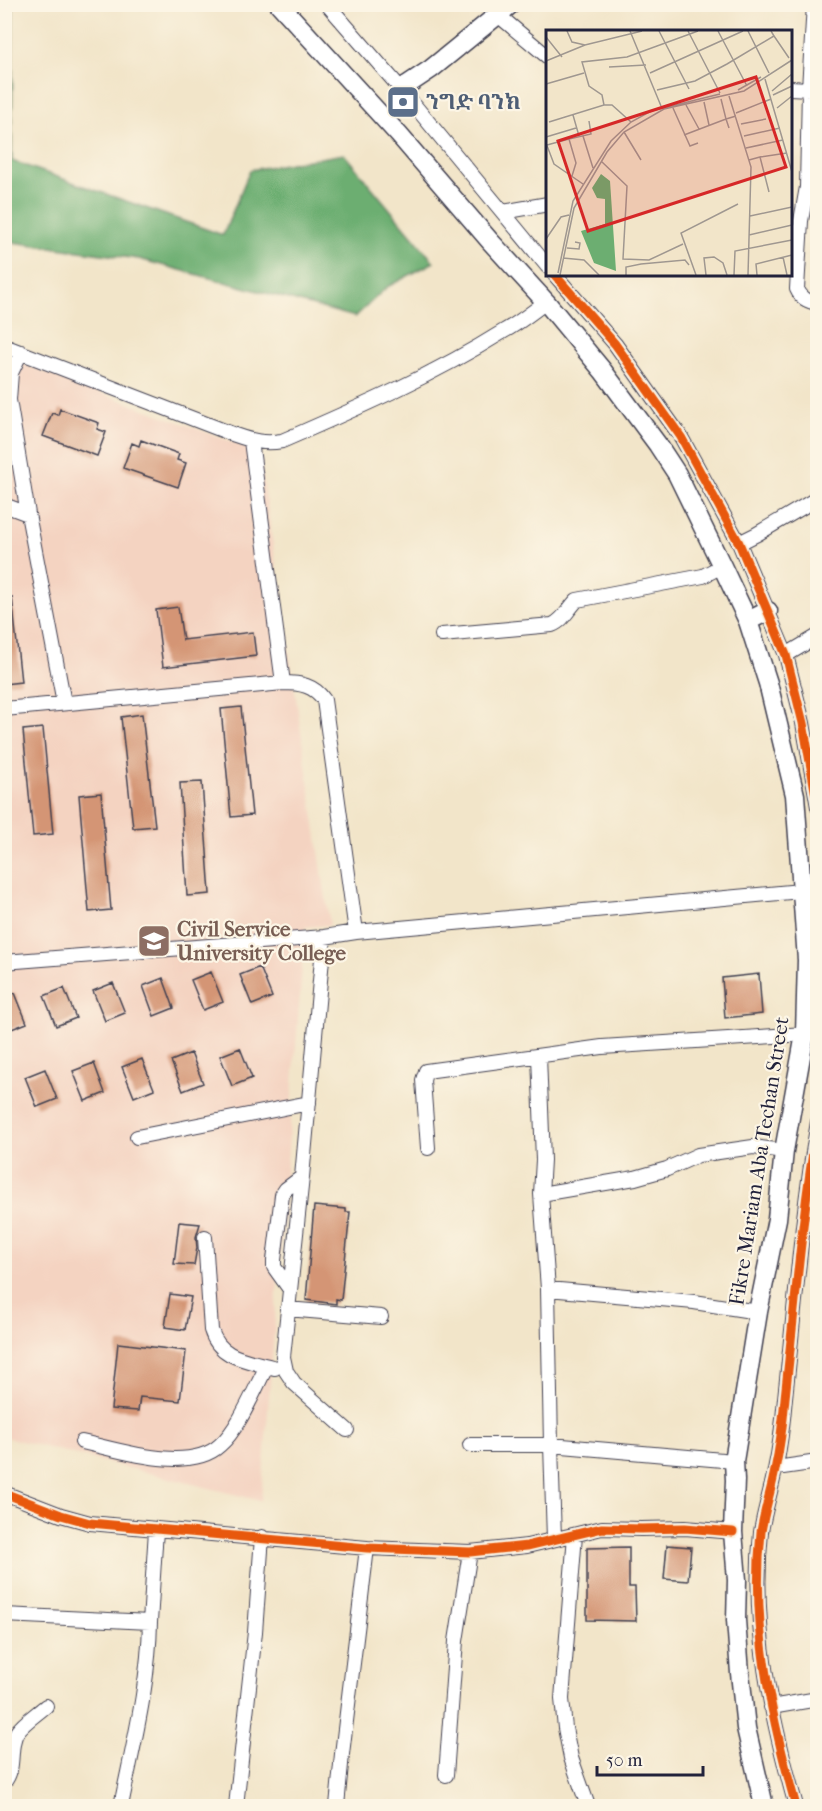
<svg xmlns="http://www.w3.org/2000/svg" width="822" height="1811" font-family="'IM FELL French Canon','Noto Serif Ethiopic',serif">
<rect width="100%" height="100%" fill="#fcf5e5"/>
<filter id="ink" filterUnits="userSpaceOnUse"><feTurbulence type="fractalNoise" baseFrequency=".0167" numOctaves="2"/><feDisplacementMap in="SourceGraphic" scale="12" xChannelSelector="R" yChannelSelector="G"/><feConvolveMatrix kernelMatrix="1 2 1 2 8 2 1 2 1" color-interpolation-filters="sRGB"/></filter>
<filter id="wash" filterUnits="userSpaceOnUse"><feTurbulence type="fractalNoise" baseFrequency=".008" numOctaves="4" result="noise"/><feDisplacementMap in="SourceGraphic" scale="24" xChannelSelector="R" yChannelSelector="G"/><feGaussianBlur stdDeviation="1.35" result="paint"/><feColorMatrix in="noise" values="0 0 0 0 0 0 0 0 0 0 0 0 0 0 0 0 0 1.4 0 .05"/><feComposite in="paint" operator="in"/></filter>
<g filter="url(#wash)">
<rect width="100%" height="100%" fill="#f2e5c9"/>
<path fill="#f4d3c1" d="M5,357L259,452L330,925L305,927L261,1501L5,1437Z"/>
<path fill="#6cae71" stroke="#476856" stroke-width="1.5" d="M13,5L12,161L223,235L250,170L344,154L434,262L387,287L355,317L139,259L5,241L4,5Z"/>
<g id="blocks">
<path fill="#d49575" d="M60,409L99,423L97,429L106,432L97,456L43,436L52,413L58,415Z
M141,440L179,454L177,460L186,463L178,487L123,468L132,443L139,446Z
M4,597H12L21,682L4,684Z
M178,607L183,640L253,632L256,656L163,667L156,610Z
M241,707L252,815L231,817L221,709Z
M142,714L155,826L133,828L121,717Z
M43,728L53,834L33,836L23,730Z
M202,782L210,894L187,896L180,783Z
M101,793L111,910L89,912L79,795Z
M260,967L272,997L252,1005L240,975Z
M211,972L223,1002L203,1010L191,980Z
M759,974L762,1014L725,1018L722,978Z
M163,978L174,1008L154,1016L143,986Z
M113,983L125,1013L105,1021L93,991Z
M64,988L76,1018L56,1026L44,996Z
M15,993L27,1023L4,1032V997Z
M240,1048L252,1078L232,1086L220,1056Z
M191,1053L203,1083L183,1091L171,1061Z
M142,1059L154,1089L134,1097L122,1067Z
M94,1063L105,1093L85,1101L73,1071Z
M45,1069L57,1099L37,1107L25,1077Z
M314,1206L346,1209V1212H350L341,1300L336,1299V1304L306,1300Z
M179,1222L200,1224L196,1237L197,1248L194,1265L174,1264Z
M170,1294L191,1297L185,1330L165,1327Z
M118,1343L186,1351L180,1401L140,1397L138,1411L111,1409Z
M667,1545L691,1547L688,1581L664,1579Z
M629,1547V1587H635L636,1621L587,1620V1548Z"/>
</g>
</g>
<g filter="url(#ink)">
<use href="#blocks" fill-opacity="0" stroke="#413f50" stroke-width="1.5"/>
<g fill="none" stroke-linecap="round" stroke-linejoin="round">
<defs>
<path id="minor" d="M327,4L401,89L548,267
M498,15L548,57
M790,88L809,89L814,4
M809,89L807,187L801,221L797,289C801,298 807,302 818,303
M503,212L548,204
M554,274L615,344L681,437L739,543L786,655L803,723L818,807
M4,346L235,435C252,441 265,444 282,441C358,408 434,375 504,331C519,323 532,312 546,302
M21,352L11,373L9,400L28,514L64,703
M251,441L283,683
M4,505L28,514
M739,543L757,534L818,498
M442,635L552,625C563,621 569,608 577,600L703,576L722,566
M786,655L818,636
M4,709L283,683C300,683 314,685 324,700L356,932
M324,937L302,1177L283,1357L286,1371L294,1383L347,1430
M4,962L324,937L356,932L801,891
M539,1056L543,1160L541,1194L548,1289L551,1445L734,1461
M137,1137L309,1103
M428,1148L423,1080L426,1071L602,1047L805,1034
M541,1194L635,1178L667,1169L698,1155L753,1147L784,1151
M205,1237L211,1330C220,1360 249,1360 275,1368
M289,1288L274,1267V1260L282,1195L286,1189L302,1177
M548,1289L694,1302L758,1312
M287,1309L381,1317
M82,1442C119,1450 189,1474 220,1445C239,1429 255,1388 267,1366
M470,1445H551L554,1539
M776,1468L818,1462
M4,1493L61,1515L90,1523L367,1548L470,1552L527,1546L602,1528L641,1529L685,1528L733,1532
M575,1535L562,1699L565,1728L571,1758L588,1806
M4,1615L150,1622L156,1530
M771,1707L818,1699
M446,1775L456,1641L470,1552
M4,1782C16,1769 8,1746 17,1732C23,1723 38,1713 46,1706
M121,1806C133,1746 149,1684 150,1622
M236,1806L255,1632L262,1537
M337,1806L342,1754L367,1548
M796,1806C771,1717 751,1626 761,1532C764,1512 771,1491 775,1470C780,1447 783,1422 785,1398C795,1306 802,1213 818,1122"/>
<path id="major" d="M279,4L399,135L490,241L546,302L603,371L658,445L677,474L722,566L748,621L768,683L795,795L807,960L805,1034L784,1151L777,1219L758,1312L734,1461L735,1480L733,1532L737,1580L736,1620L740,1673L746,1728L764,1806
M401,89L431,69L511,4
M748,621L768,611"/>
</defs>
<use href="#minor" stroke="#413f50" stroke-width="16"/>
<use href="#major" stroke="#413f50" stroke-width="21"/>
<use href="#minor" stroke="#fff" stroke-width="14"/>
<use href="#major" stroke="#fff" stroke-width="18"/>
<defs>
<path id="cycleway" d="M554,274L615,344L681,437L739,543L786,655L803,723L818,807
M4,1493L61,1515L90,1523L367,1548L470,1552L527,1546L602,1528L641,1529L685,1528L733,1532
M796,1806C771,1717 751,1626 761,1532C764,1512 771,1491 775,1470C780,1447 783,1422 785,1398C795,1306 802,1213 818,1122"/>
</defs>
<use href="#cycleway" stroke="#fcf5e5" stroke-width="13"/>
<use href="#cycleway" stroke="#e8590c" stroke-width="9"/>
</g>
</g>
<defs>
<symbol id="bank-square" viewBox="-11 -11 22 22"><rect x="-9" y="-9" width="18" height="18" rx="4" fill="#5c6f8a" stroke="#fcf5e5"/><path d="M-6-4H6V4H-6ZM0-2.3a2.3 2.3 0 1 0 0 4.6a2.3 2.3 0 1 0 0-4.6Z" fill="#fff"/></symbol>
<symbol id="university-square" viewBox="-11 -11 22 22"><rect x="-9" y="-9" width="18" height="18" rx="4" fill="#8d6e63" stroke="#fcf5e5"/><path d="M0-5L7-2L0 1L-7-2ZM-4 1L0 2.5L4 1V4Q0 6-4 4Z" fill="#fff"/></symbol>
</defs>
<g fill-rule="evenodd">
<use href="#bank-square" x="384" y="83" width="38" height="38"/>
<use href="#university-square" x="135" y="922" width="38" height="38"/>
</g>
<g text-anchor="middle" stroke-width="4.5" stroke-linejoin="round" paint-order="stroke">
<g font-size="21" font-weight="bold" fill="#4e5e75" stroke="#fcf5e5" text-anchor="start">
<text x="426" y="109">ንግድ ባንክ</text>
</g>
<g font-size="21" font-weight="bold" fill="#785e54" stroke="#fcf5e5" text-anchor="start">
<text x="177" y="936">Civil Service<tspan x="177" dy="24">University College</tspan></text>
</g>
<g font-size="21" fill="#22223b" stroke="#fcf5e5">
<text transform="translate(759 1161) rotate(-81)" y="7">Fikre Mariam Aba Techan Street</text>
</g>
</g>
<g transform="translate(546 30)">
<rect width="246" height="246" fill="#f2e5c9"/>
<path d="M55,144L64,151L70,241L48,233L35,201L59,194V169L51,168L46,158Z" fill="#6cae71"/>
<path fill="none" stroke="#9f9790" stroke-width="1.5" d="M21,1L26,12L39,15L96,1M84,1L115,76M113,1L143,59M142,1L174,63M172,1L201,56M202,1L223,43M228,6L243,28M0,7L16,27M0,31L39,15M63,37L100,35M104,43L197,1M219,49L246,142M0,54L38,43M111,60L149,51L181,34L228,6L225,1M192,60L215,47M226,61L246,44M227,65L246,56M183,66L205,137L202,245M158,72L163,95M58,75H66L85,92M140,75L153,99M127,78L144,116L152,113M231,78L246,66M190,83L225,69M27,85L33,106M3,92L58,75L56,65L43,56L36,32L81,27L152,1M195,94L220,89M183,98L180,89L190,86M78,102L95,130M138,105L180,89L175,69M37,106L47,138M198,106L234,98M0,107L30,98M23,109L45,104L43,91M0,113L8,134L37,154M1,115L23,109L30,133L26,146M200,118L237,110M214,127L241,123M203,130L214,127L223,162M55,131L81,156L77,229L103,230L137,214M204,186L246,177M203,205L246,195M0,209L15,187L23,185M21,218L33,219L34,213L29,212M237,227L241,245M17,228L38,230L53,245M12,243L27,171L65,111L85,92L105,81L174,64M14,245L28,178L61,122L78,102L118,79L198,61L246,30M80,245V237L95,234L139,230L143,235M150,245L135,203L192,174M160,245L158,228L168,227L177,233L181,245M188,245L189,221L246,210M211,245L210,234L246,225"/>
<path fill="#d62828" fill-opacity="0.15" stroke="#d62828" stroke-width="3" d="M210,47L240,137L42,201L12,111Z"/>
<rect width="246" height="246" fill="none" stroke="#22223b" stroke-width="3"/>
</g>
<rect width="822" height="1811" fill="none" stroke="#fcf5e5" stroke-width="24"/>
<path d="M597 1766v9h106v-9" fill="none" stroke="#22223b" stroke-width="3"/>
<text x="606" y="1766" font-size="18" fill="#22223b" stroke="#fcf5e5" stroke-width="4.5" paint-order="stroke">50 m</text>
</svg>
